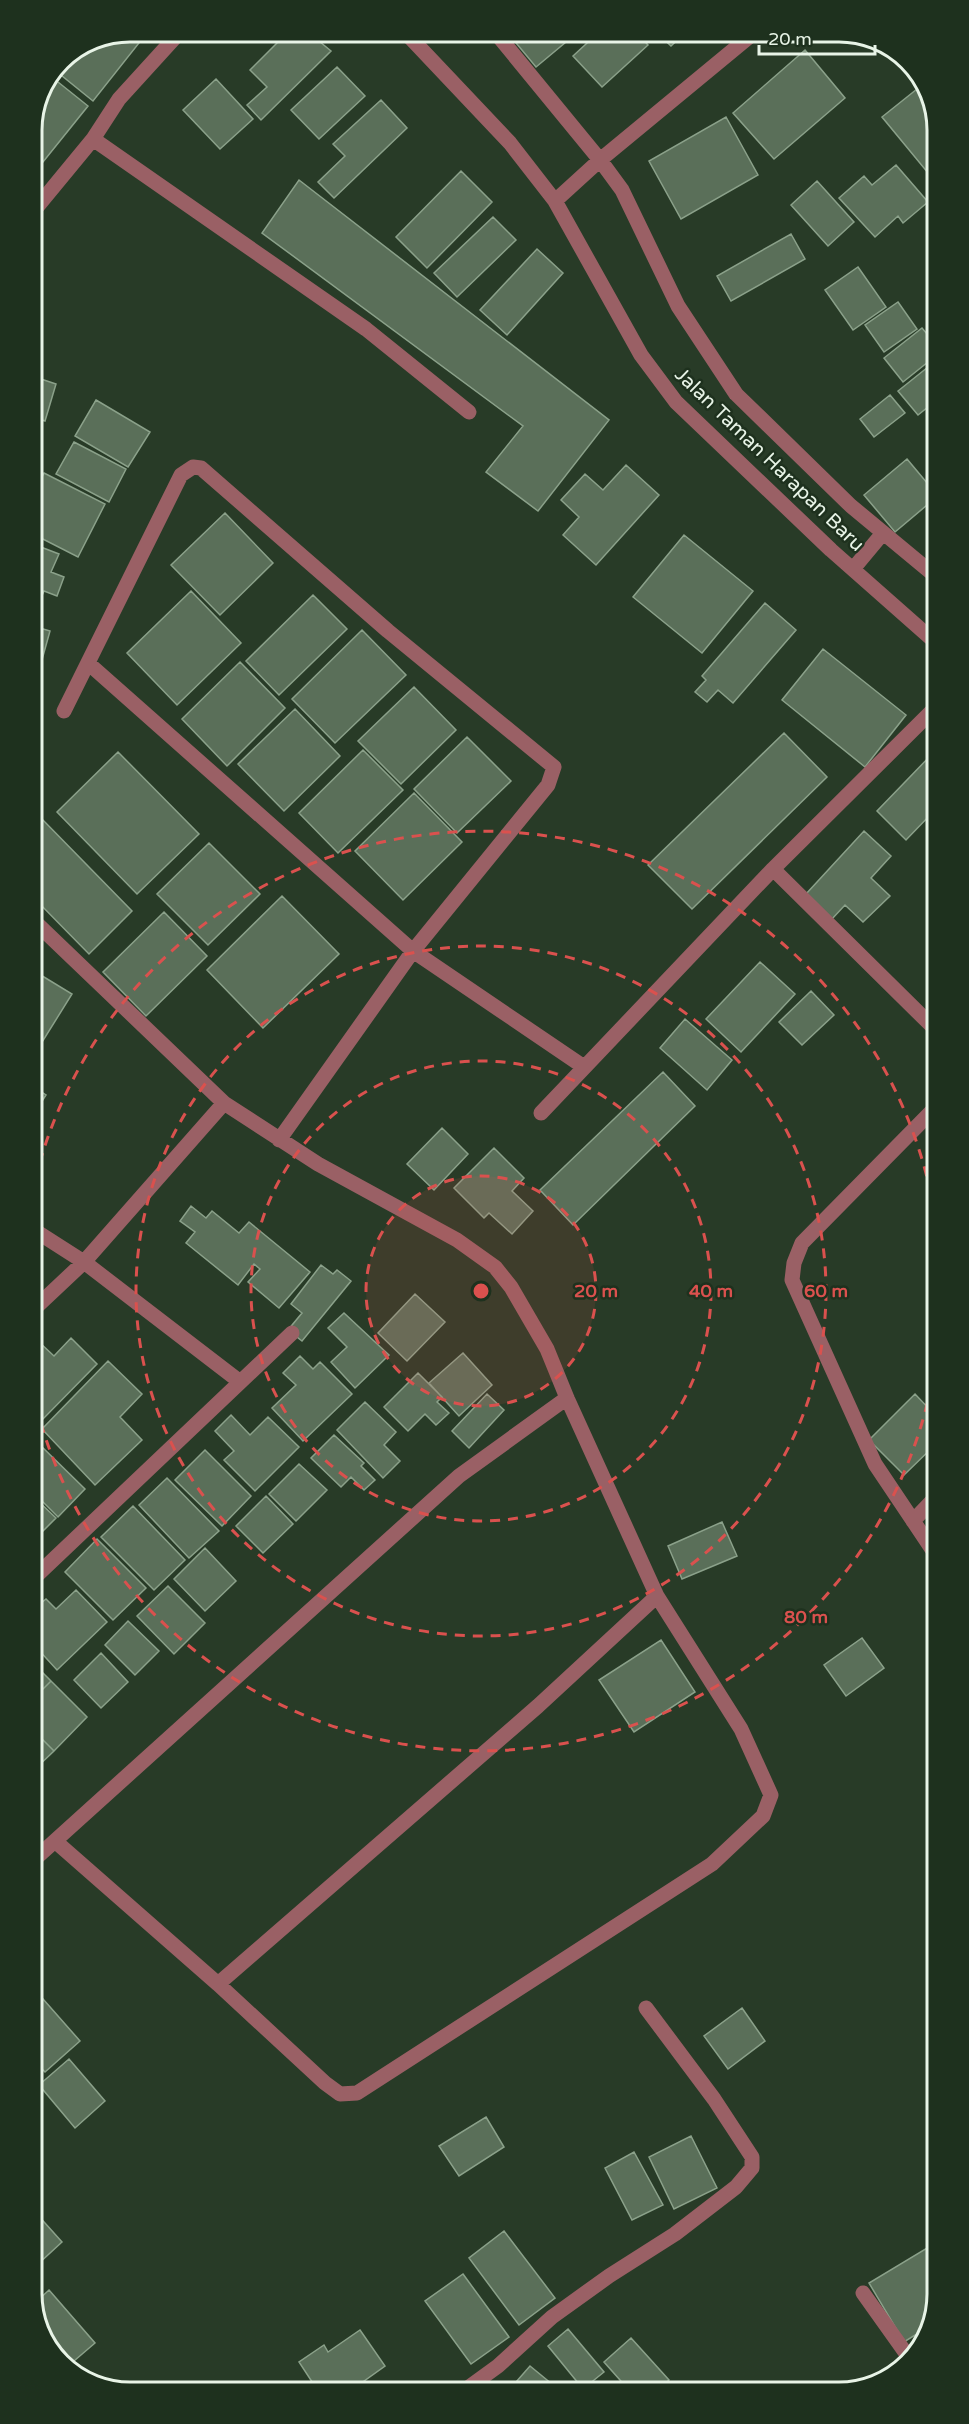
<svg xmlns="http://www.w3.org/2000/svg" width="969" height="2424" font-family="'Varela Round',sans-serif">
<rect width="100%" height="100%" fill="#283b27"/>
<path fill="#5a6f59" stroke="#8ba18a" stroke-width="1.5" d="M288,32H308L331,51L261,120L247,105L267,87L250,70Z
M507,32H578L536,67Z
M599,32H636L648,45L602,87L573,56Z
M656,32H686L671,46Z
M126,33L139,43L93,101L56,71L61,60Z
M805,50L845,98L774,159L733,113Z
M337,67L365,96L319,139L291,110Z
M53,78L88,106L43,162L32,153V124Z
M216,79L253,119L220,149L183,110Z
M922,85L932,99L933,179L882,117Z
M381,100L407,128L334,198L318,182L345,156L333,144Z
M726,117L758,175L681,219L649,161Z
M896,165L928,202L903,223L898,216L875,237L839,198L864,176L872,185Z
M461,171L492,202L427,268L396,237Z
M299,180L609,420L538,511L486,472L523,426L262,233Z
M817,181L854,222L828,246L791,205Z
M493,217L516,240L457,297L434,273Z
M791,234L805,259L731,301L717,276Z
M537,249L563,273L507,335L480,310Z
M858,267L886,307L853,330L825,290Z
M898,302L917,329L884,352L865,325Z
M922,328L933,341V358L903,382L884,358Z
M933,363V403L918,415L898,391Z
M32,376L56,384L45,421L32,417Z
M890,395L905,413L874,437L860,419Z
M96,400L150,432L128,467L75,436Z
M32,424L41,426L34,452L32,451Z
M74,442L126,469L109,502L56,474Z
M907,459L933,490V500L895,532L864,495Z
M626,465L659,495L596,565L563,535L579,517L561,500L585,474L603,490Z
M44,473L105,504L78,557L33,534V496Z
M225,513L273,563L220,615L171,565Z
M684,535L753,591L702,653L633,597Z
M33,544L59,554L51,572L64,577L57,596L44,591L37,607L33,605Z
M191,591L241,643L177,705L127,653Z
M313,595L347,629L279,695L246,661Z
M765,603L796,630L733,703L718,690L707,702L695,692L706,680L702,676Z
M33,626L50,631L33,692Z
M362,630L406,675L335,743L292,699Z
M823,649L906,715L865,767L782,700Z
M240,662L285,708L227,766L182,719Z
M414,687L456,730L401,784L358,741Z
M295,709L340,756L284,811L238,764Z
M784,733L827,777L692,909L648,865Z
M467,737L511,781L457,833L414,789Z
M363,750L403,790L338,853L299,813Z
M118,752L199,834L137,894L57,812Z
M934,752V811L906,840L877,811Z
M414,793L462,842L403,900L355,851Z
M40,817L132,911L89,954L33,897V823Z
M864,831L891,856L871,878L890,896L863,922L845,905L832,919L806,894Z
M209,843L260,894L208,945L157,894Z
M282,896L339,954L263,1028L207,970Z
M164,912L207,956L146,1016L103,972Z
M760,962L795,994L741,1052L706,1019Z
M39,974L72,994L39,1047L34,1044V983Z
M811,991L834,1015L802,1045L779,1022Z
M685,1019L732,1060L707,1090L660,1048Z
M663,1072L695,1106L573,1225L540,1190Z
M34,1087L46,1095L34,1114Z
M442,1128L468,1154L434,1190L407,1164Z
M494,1148L524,1178L512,1191L533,1211L512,1234L489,1213L484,1218L454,1188Z
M191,1206L206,1218L212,1211L239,1233L249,1222L310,1272L279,1308L248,1282L260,1269L254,1264L238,1285L186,1243L195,1232L180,1221Z
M321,1265L333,1274L337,1270L351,1281L302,1341L288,1330L302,1313L291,1304Z
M415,1294L445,1322L407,1361L378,1333Z
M344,1313L389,1355L355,1388L331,1362L347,1347L328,1328Z
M71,1338L97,1364L42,1420L35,1413V1376L38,1372L34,1369V1346L39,1342L54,1356Z
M463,1353L492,1385L459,1416L429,1383Z
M300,1356L313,1369L320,1362L352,1394L303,1441L272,1408L296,1385L283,1373Z
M108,1361L142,1394L120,1417L142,1440L95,1485L42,1429Z
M418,1373L442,1397L437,1402L449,1413L436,1425L425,1414L408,1431L384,1407Z
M487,1394L504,1410L469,1448L452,1431Z
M915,1394L935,1415L936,1444L904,1475L869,1440Z
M365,1402L396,1432L384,1445L400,1461L383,1478L337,1430Z
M231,1415L250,1435L268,1417L299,1447L255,1491L224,1460L234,1451L215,1431Z
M334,1435L364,1463L361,1466L375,1480L364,1490L351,1477L341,1487L311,1458Z
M37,1442L85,1489L58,1517L35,1494V1445Z
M205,1450L251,1496L222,1526L175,1480Z
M299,1464L327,1490L296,1521L269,1494Z
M167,1478L219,1531L189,1558L139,1505Z
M266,1496L293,1524L263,1553L236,1526Z
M35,1498L56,1518L35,1539Z
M133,1506L185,1560L154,1590L101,1537Z
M722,1522L737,1556L682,1579L668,1546Z
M97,1539L146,1588L113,1620L65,1572Z
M205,1548L236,1581L205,1611L174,1579Z
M168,1586L205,1623L174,1654L137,1616Z
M76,1590L107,1622L57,1670L35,1646V1628L42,1622L35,1614V1608L46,1599L56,1609Z
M128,1621L159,1651L135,1675L105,1645Z
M862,1638L884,1668L846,1696L824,1665Z
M661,1640L695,1692L634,1732L599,1680Z
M101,1653L128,1682L101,1708L74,1680Z
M35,1665L51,1681L35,1697Z
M51,1681L87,1717L54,1751L35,1732V1697Z
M35,1732L54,1751L35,1769Z
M36,1991L80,2041L45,2072L36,2063Z
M742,2008L765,2041L728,2069L704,2036Z
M69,2059L105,2101L75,2128L39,2085Z
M486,2117L504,2147L459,2176L439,2146Z
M691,2136L717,2188L674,2209L649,2157Z
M634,2152L663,2205L632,2220L605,2168Z
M36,2213L62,2242L37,2265V2264Z
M504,2231L555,2298L519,2325L469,2258Z
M937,2242V2294L925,2329L904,2342L869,2283Z
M463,2274L509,2337L471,2364L425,2301Z
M49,2290L95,2343L67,2367L37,2325V2301Z
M568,2329L604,2372L583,2389L548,2346Z
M360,2330L385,2366L350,2391H318L299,2362L324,2345L328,2352Z
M631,2338L669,2380L659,2389H628L604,2362Z
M530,2366L558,2389L509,2390Z"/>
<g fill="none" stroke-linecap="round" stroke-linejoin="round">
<path stroke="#9a6065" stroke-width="15" d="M405,32L510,143L555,201L641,355L676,402L831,550L934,641
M495,32L600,160L622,190L678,306L736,394L851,506L933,574
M93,139L366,329L469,412
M555,201L600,160L755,32
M32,213L93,139L119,99L180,32
M853,569L883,533
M88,663L413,951L584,1067
M64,711L181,475L193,467L201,468L388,631L554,767L548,785L413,951L279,1140
M773,869L935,1029
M33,920L224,1103L318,1164L457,1240L495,1267L511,1287L547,1349L567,1398L657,1596L741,1729L771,1795L763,1816L712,1864L357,2093L340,2094L325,2083L218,1984L55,1841
M935,1108L802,1243L794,1263L792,1280L875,1464L936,1555
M541,1113L773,869L934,709
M34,1230L84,1262L239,1381
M34,1309L84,1262L224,1103
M913,1521L936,1497
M35,1577L292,1333
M36,1858L459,1476L567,1398
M218,1984L538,1706L657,1596
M863,2293L910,2359
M465,2390L498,2366L552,2317L609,2276L675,2234L736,2187L752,2168V2157L714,2099L646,2008"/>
</g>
<circle cx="481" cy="1291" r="115" fill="#da514e" fill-opacity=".12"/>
<g fill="none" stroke="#da514e" stroke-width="3" stroke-dasharray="10 8">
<circle cx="481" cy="1291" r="115"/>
<circle cx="481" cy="1291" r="230"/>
<circle cx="481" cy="1291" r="345"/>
<path d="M935 1367A460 460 0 0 1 35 1402M35 1180A460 460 0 0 1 935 1215"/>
</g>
<g text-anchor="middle" stroke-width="5" stroke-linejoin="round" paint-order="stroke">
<g font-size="20" fill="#e8f4e7" stroke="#1e311e">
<text transform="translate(770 459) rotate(44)" y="7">Jalan Taman Harapan Baru</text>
</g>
</g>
<path d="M0 0H969V2424H0ZM130 42H839A88 88 0 0 1 927 130V2294A88 88 0 0 1 839 2382H130A88 88 0 0 1 42 2294V130A88 88 0 0 1 130 42Z" fill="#1e311e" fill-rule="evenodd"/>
<path fill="none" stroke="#e8f4e7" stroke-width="3" d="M130 42H839A88 88 0 0 1 927 130V2294A88 88 0 0 1 839 2382H130A88 88 0 0 1 42 2294V130A88 88 0 0 1 130 42Z"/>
<circle cx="481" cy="1291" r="9" fill="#da514e" stroke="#1e311e" stroke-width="3"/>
<g font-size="18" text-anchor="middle" font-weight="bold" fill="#da514e" stroke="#1e311e" stroke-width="5" stroke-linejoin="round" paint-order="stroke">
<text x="596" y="1297">20 m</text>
<text x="711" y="1297">40 m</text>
<text x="826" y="1297">60 m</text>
<text x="806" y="1623">80 m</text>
</g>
<path d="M759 45v9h116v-9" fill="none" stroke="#e8f4e7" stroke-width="3"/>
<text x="768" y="45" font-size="18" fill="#e8f4e7" stroke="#1e311e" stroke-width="4.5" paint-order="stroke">20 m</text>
</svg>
